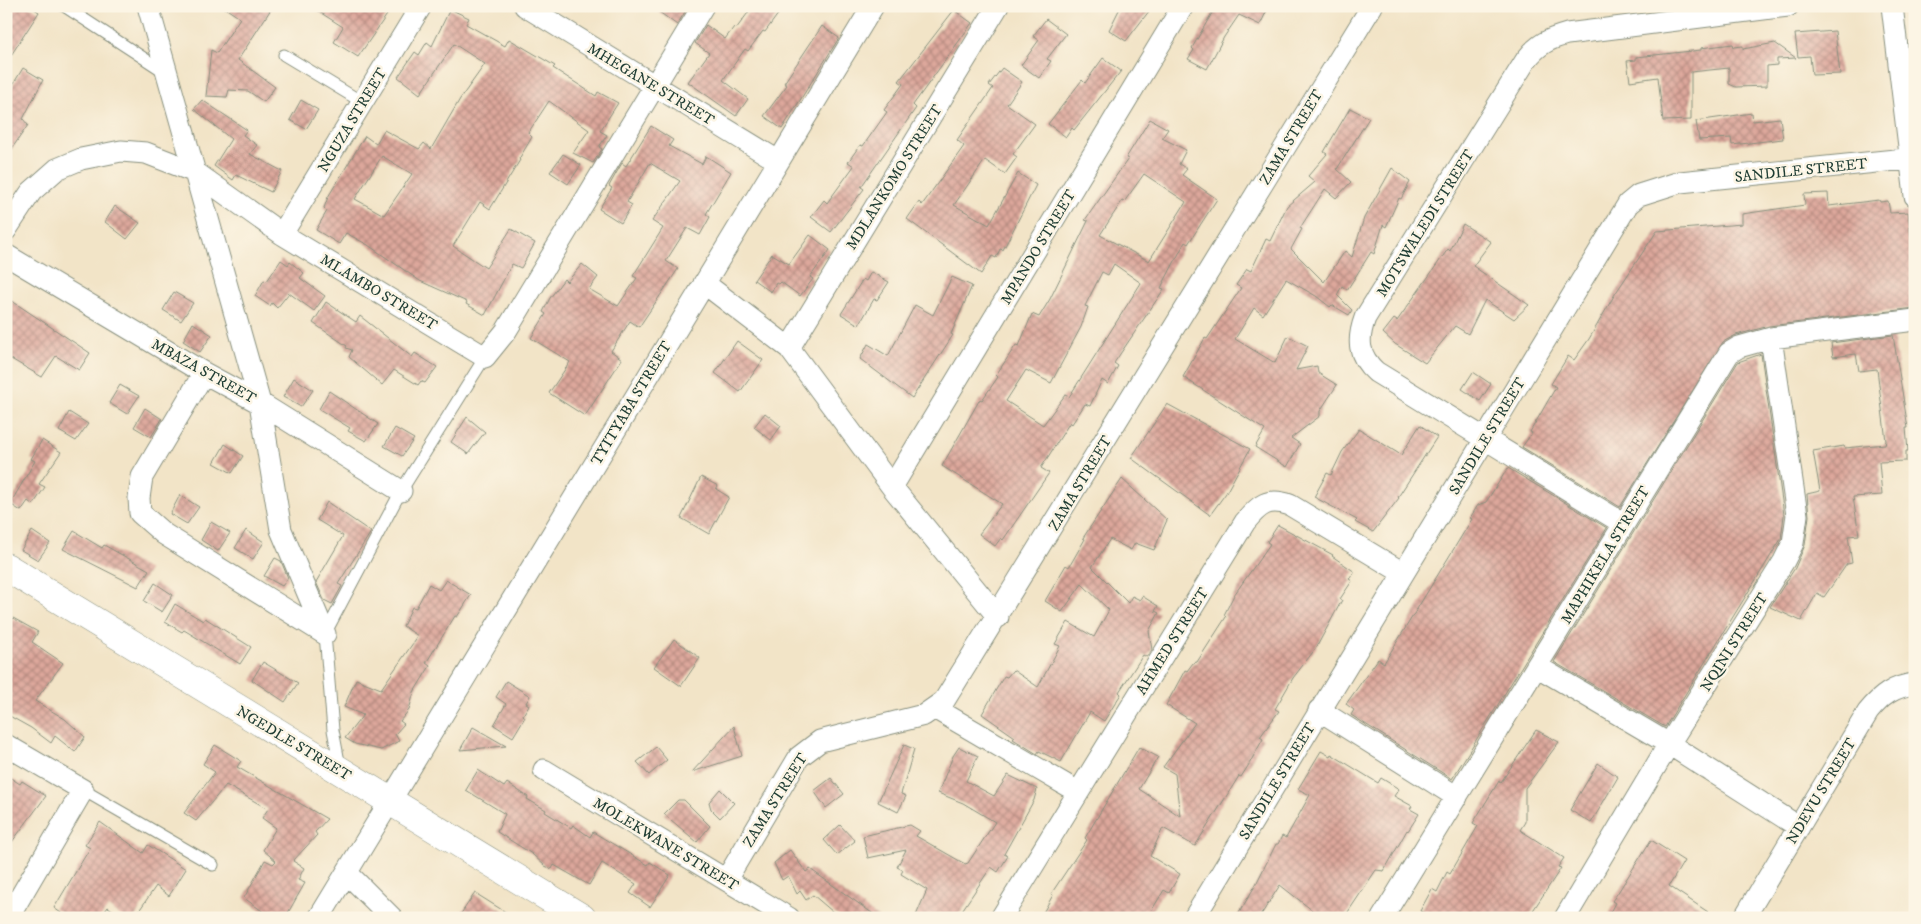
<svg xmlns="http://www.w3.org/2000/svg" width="1921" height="924" font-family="'IM FELL DW Pica',serif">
<defs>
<pattern id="building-cross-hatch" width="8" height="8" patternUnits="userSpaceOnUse" patternTransform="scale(1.25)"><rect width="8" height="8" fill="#dda79b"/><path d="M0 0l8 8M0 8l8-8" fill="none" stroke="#b3897f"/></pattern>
</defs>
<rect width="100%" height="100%" fill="#fcf5e5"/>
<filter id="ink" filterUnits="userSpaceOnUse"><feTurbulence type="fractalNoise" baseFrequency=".02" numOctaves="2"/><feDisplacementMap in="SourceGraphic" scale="10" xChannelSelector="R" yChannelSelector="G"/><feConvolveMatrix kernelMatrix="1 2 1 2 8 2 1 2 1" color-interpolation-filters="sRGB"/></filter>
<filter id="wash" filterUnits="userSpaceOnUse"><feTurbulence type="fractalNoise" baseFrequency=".0096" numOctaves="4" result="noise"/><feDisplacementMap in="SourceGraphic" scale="20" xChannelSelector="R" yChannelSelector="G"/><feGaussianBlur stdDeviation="1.12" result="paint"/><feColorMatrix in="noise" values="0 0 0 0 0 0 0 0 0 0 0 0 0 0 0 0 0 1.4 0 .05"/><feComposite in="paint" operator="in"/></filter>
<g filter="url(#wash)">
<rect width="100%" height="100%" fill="#f2e4c7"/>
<g id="blocks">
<path fill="url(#building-cross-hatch)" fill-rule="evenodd" d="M6,6H30L39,12L6,63Z
M222,6H273L238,60L275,87L264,102L248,91L229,90L227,97L206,96L211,50L217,53L240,18Z
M310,6H393L358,57L334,42L343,27Z
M651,6H681L686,10L677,25Z
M753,6H784L765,32L763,31L748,51L745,49L723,80L748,99L736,116L688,82L709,53L695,43L706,25L725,39L734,27L736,29Z
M1121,6H1153L1126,41L1109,30Z
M1216,6H1269L1260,25L1239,15L1224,37L1207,69L1188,59L1194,50L1192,48Z
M450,9L469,18L466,24L505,46L509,39L555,66L553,68L596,96L598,92L618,103L600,131L607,135L599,147L602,149L593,163L573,153L589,130L549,101L528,133L532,137L519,159L520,160L490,209L480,202L453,246L486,268L511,229L535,243L521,268L512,264L485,315L466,304L467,302L420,281L368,245L346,233L339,244L316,230L327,211L324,208L328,197L365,136L376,144L384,130L419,149L424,143L431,149L460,99L485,64L454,44L420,94L398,77L415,52L419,55L427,42L432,46ZM382,156L412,174L384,215L355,199Z
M954,10L972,23L913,105L916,108L861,187L864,189L831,232L811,217L824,200L827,203L854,166L848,162L860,145L863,146L887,112L884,110L903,84L899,81Z
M1046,19L1066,34L1047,59L1051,61L1039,78L1021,65L1039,40L1033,36Z
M822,26L839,38L782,129L764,116L787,85L784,83Z
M1835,31L1840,74L1812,75L1810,56L1798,57L1795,34Z
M1775,43L1796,58L1777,59V65L1767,66V86L1736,87L1729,84V68L1691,72V120L1663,121L1658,77L1630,81L1627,61L1636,60V57L1701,50V48L1733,44L1734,47L1743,46V49Z
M1103,58L1121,71L1074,130L1072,128L1066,137L1048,124L1082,80L1085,83Z
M23,68L43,80L23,119L28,125L6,157V96Z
M1002,68L1022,82L1007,104L1035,124L1013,154L1017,157L1005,174L985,160L954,205L989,225L1018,173L1036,185L1003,250L1000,249L996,258L992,256L981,274L907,219L919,202L922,205L964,146L957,140L993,88L989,85Z
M202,100L247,130L243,135L257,145L250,154L282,171L271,192L236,175L233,180L214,166L231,139L194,109Z
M301,100L318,110L306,129L290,120Z
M1350,108L1369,118L1337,169L1351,182L1336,198L1325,189L1300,228L1302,229L1291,249L1324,282L1345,251L1352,257L1364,218L1392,168L1410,182L1401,199L1399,198L1386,227L1383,225L1374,254L1371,252L1347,290L1342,286L1337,295L1352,310L1349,315L1332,305L1330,307L1316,296L1286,279L1263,315L1254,308L1235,339L1275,363L1288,336L1308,346L1296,370L1317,366L1318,373L1337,385L1320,411V416L1291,438L1300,444L1287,467L1255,447L1265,430L1183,377L1205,338L1207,339L1241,288L1236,285L1247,269L1251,271L1266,239L1270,241L1287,206L1315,182L1308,176L1327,154L1324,152Z
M1752,113L1753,121L1780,118L1783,139L1732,145L1731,138L1699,140L1696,121Z
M1150,119L1168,129L1162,138L1186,150L1179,164L1187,169L1182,175L1217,199L1188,244L1185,242L1165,280L1161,288L1164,289L1114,363L1118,366L1108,384L1102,380L1090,406L1085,404L1072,424L1070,422L1041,468L1049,473L1003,540L1001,538L995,546L979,534L1002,504L942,466L980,399L982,400L998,377L996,375L1016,345L1019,346L1032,314L1039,317L1050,299L1088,221L1085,220L1128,159L1126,158ZM1144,174L1186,202L1149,261L1100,235L1122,201L1124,202ZM1114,264L1141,283L1069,397L1065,395L1043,425L1006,401L1026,370L1051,383L1081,327L1088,307L1085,306L1102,272L1108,275Z
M651,126L673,140L669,146L702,164L706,156L731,172L706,214L710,217L700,235L687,228L666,261L678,269L639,327L630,321L611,351L622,359L585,416L549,393L570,362L531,338L546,314L543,312L550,298L564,279L567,282L582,264L598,277L589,289L618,306L637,278L633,276L663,228L652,221L680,181L650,163L627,202L632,205L621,223L599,209L612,188L609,186L622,163L626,166Z
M563,154L581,165L568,184L550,172Z
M1828,193L1829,206L1879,200L1880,202L1888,201L1890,213L1908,212L1915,270V308L1769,326L1736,335L1723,342L1620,507L1522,447L1532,433L1530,432L1556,387L1551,384L1568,356L1574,360L1589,339L1615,294L1657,231L1742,224V214L1805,205L1804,194Z
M115,206L140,223L127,239L105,222Z
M1463,224L1491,242L1473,266L1529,305L1514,319L1485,300L1468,334L1455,326L1425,363L1395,344L1383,333L1394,319L1397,321L1448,249L1450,251Z
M810,235L830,250L810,277L813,279L800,296L781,282L779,284L776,283L771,292L754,280L772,254L789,264Z
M281,260L288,265L290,262L304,273L300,278L325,296L314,311L289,293L277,308L272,303L270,306L255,296L264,280L267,281Z
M871,272L889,282L877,300L874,299L859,325L841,314L863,279L866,281Z
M952,277L972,286L951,334L953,335L912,398L860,359L868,344L888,356L915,305L933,315Z
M174,292L193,303L181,321L163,310Z
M6,297L90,353L79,370L56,356L42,377L6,356Z
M326,302L356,322L360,316L412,357L415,353L437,367L425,383L421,381L418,385L394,370L382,385L349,357L352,350L346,348L347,346L313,323Z
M193,323L212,335L200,352L183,341Z
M1893,335L1908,428H1906L1908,451H1906V461L1879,462L1882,495L1853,497L1859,535L1848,536L1852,563L1847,564L1824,597L1817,593L1801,621L1770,607L1795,568L1805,545L1809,516L1807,494L1820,491L1813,451L1844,446L1845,448L1885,444L1886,441L1877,369L1859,371L1856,354L1833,357L1831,343Z
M737,341L763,360L740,392L715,373Z
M1761,354L1784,515L1781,539L1665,727L1554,662L1738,362Z
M1473,372L1491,384L1480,401L1462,389Z
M294,378L313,390L301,407L283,397Z
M120,385L139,396L127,414L109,403Z
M329,391L378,424L366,441L348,431L350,428L319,409Z
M1167,404L1250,449L1226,493L1210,515L1131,458Z
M145,408L162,419L151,437L134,427Z
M69,412L88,424L76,441L59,431Z
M765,413L781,426L771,440L754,427Z
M467,417L485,432L468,454L451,442Z
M1420,425L1437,437L1398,497L1399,498L1373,532L1355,522L1357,520L1314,497L1327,473L1331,475L1342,452L1359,429L1401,455Z
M395,428L414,439L402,456L384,446Z
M42,440L61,452L39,484L45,487L33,505L28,501L21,511L10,504L35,461L31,459Z
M225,444L243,456L232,473L214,463Z
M1508,468L1607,528L1452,779L1351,715L1354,710L1346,704L1378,659L1384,663L1472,519L1470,518L1478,505L1486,502Z
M701,477L718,486L716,489L729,497L709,534L681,518Z
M1122,479L1167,520L1154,550L1135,543L1131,550L1110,539L1092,567L1128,603L1132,596L1140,600L1142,596L1158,606L1155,611L1159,613L1149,631L1152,650L1147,657L1143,655L1119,692L1121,694L1104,721L1090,712L1061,762L1039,751L1037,754L1013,739L1015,737L982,714L1004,676L1007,677L1013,670L1038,687L1060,646L1055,644L1068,622L1094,637L1109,610L1082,584L1062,612L1045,601L1066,565L1069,567L1085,539L1083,538Z
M180,495L199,507L187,524L170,514Z
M327,502L371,532L338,584L342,586L332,604L324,600L316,582L343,536L317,520Z
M211,522L230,533L218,551L201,540Z
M1278,525L1333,555L1332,556L1355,572L1349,579L1352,581L1340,599L1342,600L1316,648L1293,678L1275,709L1279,711L1260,737L1263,739L1248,766L1241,777L1239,776L1195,846L1163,828L1150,856L1180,874L1169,893L1164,890L1147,918H1040L1053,895L1051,894L1087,840L1085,838L1139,747L1158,757L1139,789L1180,816L1175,774L1163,767L1195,723L1166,705L1185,670L1187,671L1193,663L1197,662L1226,617L1224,615L1234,595L1270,544L1267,542Z
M246,530L264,542L253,559L235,548Z
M32,531L50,543L38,560L21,550Z
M74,531L102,548L104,545L149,570L138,587L63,549Z
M275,558L281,561L288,578L282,586L264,576Z
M446,580L471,595L457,617L455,616L426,663L430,666L414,692L409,710L400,721L404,724L395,734L399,741L381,750L355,744L345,738L363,715L344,707L356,679L381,689L418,636L403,626L412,607L416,608L429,584L439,590Z
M155,583L173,595L162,612L144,601Z
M175,604L203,621L205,618L251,647L240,664L184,630L182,632L165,622Z
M13,618L38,632L32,642L63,663L35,701L65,719L85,737L75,752L55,736L51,743L31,728L6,714V629Z
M674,639L700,658L681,686L654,667Z
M263,662L298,683L285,702L252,680Z
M506,681L530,696L526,703L529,705L523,715L525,717L513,737L494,725L506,704L496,697Z
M734,726L742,756L692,772Z
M473,727L506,746L460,750Z
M1536,730L1559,742L1525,788V822L1520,830L1564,858L1558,867L1561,868L1528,918H1432L1420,911L1432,889L1437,892L1447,872L1450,874L1478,826L1473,823L1499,781L1501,782Z
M215,745L241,761L237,767L327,819L315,832L317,835L293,861L304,868L298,880L305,883L285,918H272L244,898L265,860L273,864L276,861L263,850L276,828L262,818L268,809L226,785L196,821L184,813L215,772L203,764Z
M904,745L914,749L901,794L906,796L898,812L878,802Z
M656,747L667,760L649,775L637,762Z
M959,747L978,756L966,781L994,796L1008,775L1037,789L1034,800L1004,854L1008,856L998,872L991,867L957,918H915L927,890L901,874L903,870L897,867L906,850L868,858L863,836L910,825L920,831L916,836L965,864L968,863L995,822L963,803L938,793L953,756Z
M1321,751L1330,756L1331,754L1378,783L1381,778L1399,789L1394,796L1412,806L1410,809L1419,814L1408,831L1407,830L1384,871L1376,870L1344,918H1322L1280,885L1259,918H1236L1255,886L1276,844H1278L1282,836L1286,838L1310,795L1298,789Z
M1598,763L1618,777L1591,823L1570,810Z
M478,770L504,787L507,783L528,797L527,799L546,810L545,812L571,828L573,825L590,837L593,832L648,865L650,862L670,875L650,907L630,893L636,884L602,863L589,885L554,865L552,869L545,866L532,854L497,832L505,814L466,790Z
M6,775L20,784L22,781L46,796L6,850Z
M831,778L844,794L826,808L814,791Z
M720,789L734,803L720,818L711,809L709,802Z
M678,800H684L710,826L697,842L664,814Z
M100,822L143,853L148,845L186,869L169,896L156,886L134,918H124L108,907L100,918H68L54,908L90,848L85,845Z
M840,825L855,841L837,855L824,840Z
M1651,840L1684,861L1669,886L1717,918H1607L1615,903L1612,901L1617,894Z
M790,850L806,872L810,869L879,918H840L813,895L806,900L800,891L797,894L788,876L782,880L774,863Z
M475,893L515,918H458Z"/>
</g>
</g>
<g filter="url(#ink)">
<use href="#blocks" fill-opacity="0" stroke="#88907e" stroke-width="1"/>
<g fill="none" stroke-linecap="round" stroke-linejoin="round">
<defs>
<path id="lane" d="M64,6L165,72
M284,55L362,102
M340,767L333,730L325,634L401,491L485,357
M83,790L213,865"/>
<path id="street" d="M148,6L260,403L281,530L325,634
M525,6L778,161
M1892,6L1915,196
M6,230L31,192L57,169L81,159L121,151L146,153L195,172L282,234L485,357L506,331L703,6
M282,234L421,6
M6,255L204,373L260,403L401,491
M704,283L789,348L892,487L998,617
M789,348L998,6
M204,373L142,477L139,498L140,513L164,534L325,634
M892,487L1183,6
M1624,524L1376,372C1358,356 1357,340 1365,318L1526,60C1538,44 1549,39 1567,34L1788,6
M1538,667L1669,744L1799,827
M936,709L1078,792
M1319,710L1457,797
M6,745L83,790L8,918
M544,770L789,918
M347,873L392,918
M726,880L799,757L820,741L924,715L944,701L1372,6
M319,918L873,6
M1001,918L1245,522C1259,505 1268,497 1290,505L1403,573
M1194,918L1628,204L1639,195L1680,182L1915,158
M1382,918L1729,353L1739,347L1771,338L1915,320
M1565,918L1669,744L1784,561L1793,543L1797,515L1771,338
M1744,918L1868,712C1881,696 1894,686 1915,684"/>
<path id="secondary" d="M6,567L582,918"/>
</defs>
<use href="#lane" stroke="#88907e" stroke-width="13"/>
<use href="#street" stroke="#88907e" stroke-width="23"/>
<use href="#secondary" stroke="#88907e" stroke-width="29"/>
<use href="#lane" stroke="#fff" stroke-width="11"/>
<use href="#street" stroke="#fff" stroke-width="21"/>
<use href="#secondary" stroke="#fff" stroke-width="28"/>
</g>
</g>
<g text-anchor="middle" stroke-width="5" stroke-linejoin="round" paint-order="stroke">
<g font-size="15" fill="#1f3d34" stroke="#fcf5e5">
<text transform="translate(651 84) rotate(31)" y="5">MHEGANE STREET</text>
<text transform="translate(352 120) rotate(-59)" y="5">NGUZA STREET</text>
<text transform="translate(1291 137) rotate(-59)" y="5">ZAMA STREET</text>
<text transform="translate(1801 170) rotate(-6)" y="5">SANDILE STREET</text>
<text transform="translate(894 177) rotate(-58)" y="5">MDLANKOMO STREET</text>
<text transform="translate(1425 223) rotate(-58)" y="5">MOTSWALEDI STREET</text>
<text transform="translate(1038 247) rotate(-59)" y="5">MPANDO STREET</text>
<text transform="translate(379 292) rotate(31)" y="5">MLAMBO STREET</text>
<text transform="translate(204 371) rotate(29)" y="5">MBAZA STREET</text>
<text transform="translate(631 403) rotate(-59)" y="5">TYITYABA STREET</text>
<text transform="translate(1487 436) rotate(-59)" y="5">SANDILE STREET</text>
<text transform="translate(1080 483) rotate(-59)" y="5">ZAMA STREET</text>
<text transform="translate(1605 555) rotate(-59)" y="5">MAPHIKELA STREET</text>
<text transform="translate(1172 641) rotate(-58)" y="5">AHMED STREET</text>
<text transform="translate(1734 642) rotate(-58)" y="5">NQINI STREET</text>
<text transform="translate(294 743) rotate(31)" y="5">NGEDLE STREET</text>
<text transform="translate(1277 781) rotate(-59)" y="5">SANDILE STREET</text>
<text transform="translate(1821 791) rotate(-59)" y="5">NDEVU STREET</text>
<text transform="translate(775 800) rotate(-58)" y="5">ZAMA STREET</text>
<text transform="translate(666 844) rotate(31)" y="5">MOLEKWANE STREET</text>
</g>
</g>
<rect width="1921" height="924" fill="none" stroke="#fcf5e5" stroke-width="25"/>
</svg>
